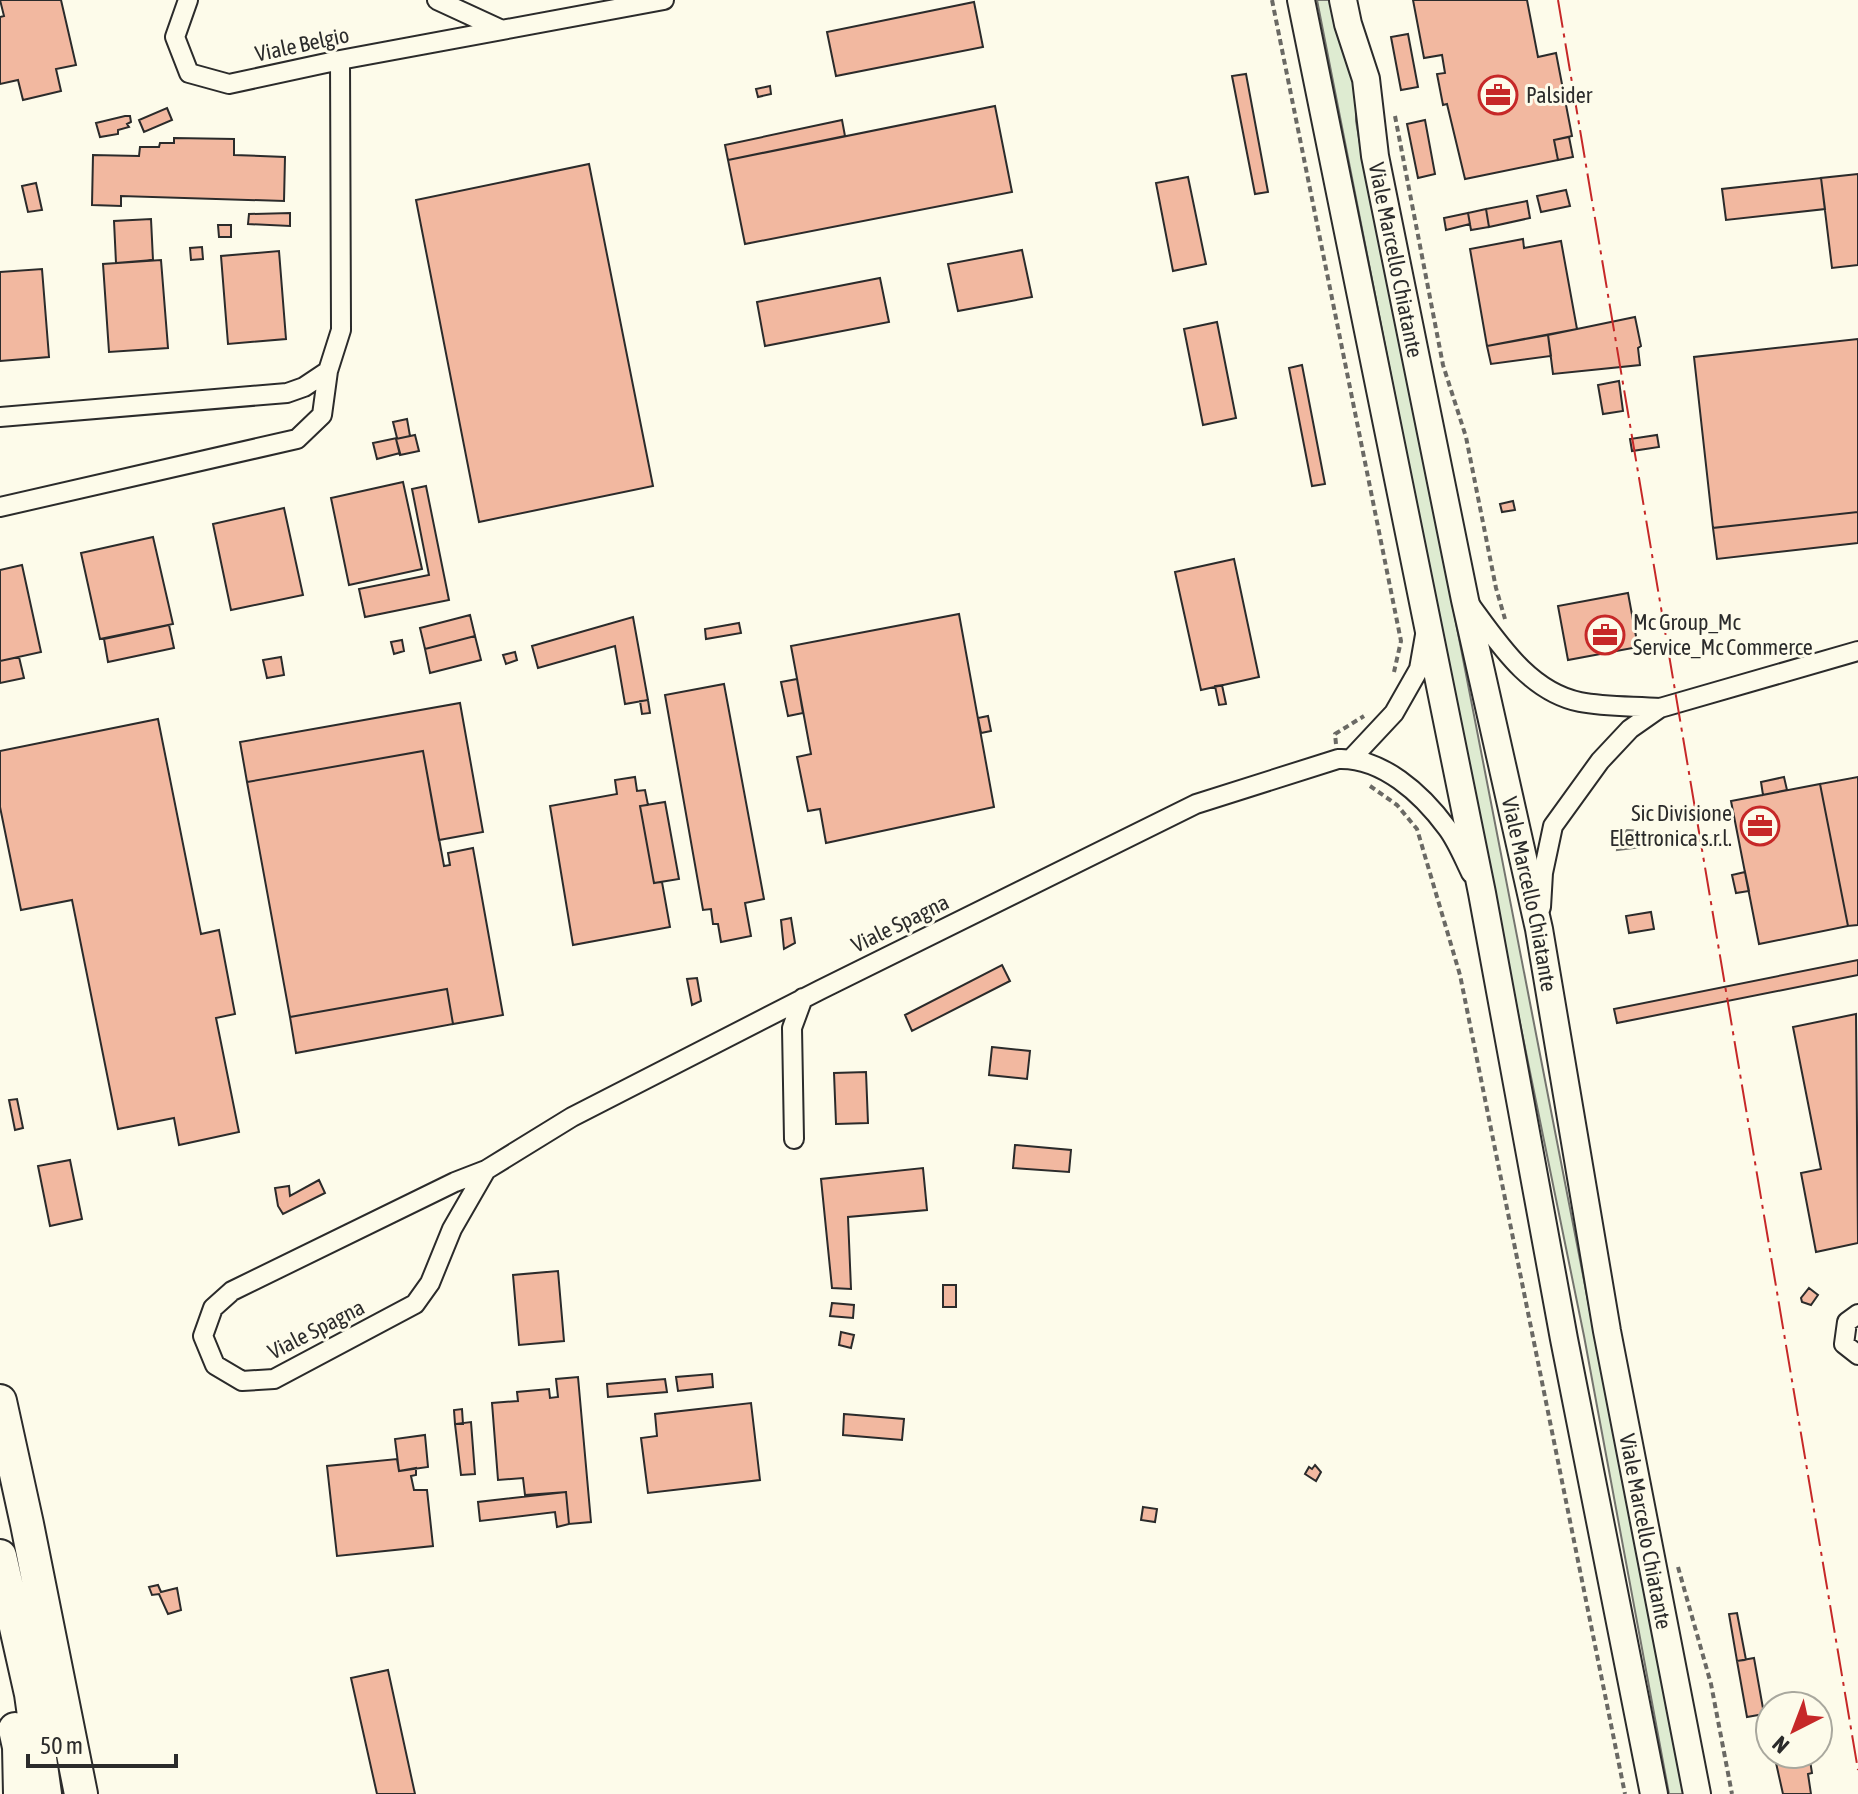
<svg xmlns="http://www.w3.org/2000/svg" width="1858" height="1794" font-family="'Asap Condensed',sans-serif">
<rect width="100%" height="100%" fill="#fdfbea"/>
<path fill="#deebd1" stroke="#74746e" stroke-width="2" d="M1317,0H1331L1335,28L1348,63L1356,94V121L1363,161L1399,330L1684,1794H1669L1584,1336L1477,813Z"/>
<path fill="#c7d0d0" stroke="#74746e" stroke-width="2" d="M1627,830L1641,831L1648,837L1650,846L1617,850L1619,839Z"/>
<path fill="#f2b8a0" stroke="#2b2b2b" stroke-width="2" d="M0,0H61L76,65L56,69L61,91L23,100L18,80L0,84V17L4,16Z
M1413,0H1527L1538,57L1556,53L1572,136L1554,140L1558,160L1465,179L1447,104L1443,105L1437,74L1445,73L1442,55L1424,58Z
M974,2L983,47L836,76L827,32Z
M1408,34L1418,87L1401,90L1391,37Z
M1246,74L1268,192L1255,194L1232,76Z
M770,86L771,94L758,97L756,89Z
M995,106L1012,192L745,244L728,160Z
M167,108L172,120L144,132L139,120Z
M125,116H130L131,122L127,124L129,127L118,130V134L100,137L96,123Z
M842,120L845,136L728,160L725,145Z
M1425,120L1435,174L1418,178L1407,124Z
M1569,137L1573,157L1558,160L1554,140Z
M174,138L234,139V155L285,157L284,201L121,196V206L92,205L93,155L139,156L140,147H159L160,143H174Z
M589,164L653,486L479,522L416,200Z
M1858,174V265L1832,268L1821,178Z
M1188,177L1206,264L1173,271L1156,183Z
M1821,178L1825,209L1726,220L1722,189Z
M36,183L42,210L28,212L22,186Z
M1566,190L1570,206L1541,212L1537,196Z
M1527,201L1530,218L1489,227L1486,209Z
M1486,209L1489,227L1471,230L1468,213Z
M290,213V226L248,224L249,214Z
M1468,213L1470,224L1446,230L1444,218Z
M151,219L153,260L116,263L114,221Z
M218,225H231V237H219Z
M1523,239L1524,248L1561,241L1577,329L1487,346L1470,249Z
M202,247L203,259L191,260L190,248Z
M1022,250L1032,297L958,311L948,264Z
M279,251L286,339L228,344L221,256Z
M161,260L168,348L109,352L103,264Z
M42,269L49,357L0,361V272Z
M880,278L889,322L765,346L757,302Z
M1635,317L1641,346L1638,348L1640,365L1553,374L1548,335Z
M1217,322L1236,418L1203,425L1184,329Z
M1548,335L1551,356L1491,364L1487,346Z
M1858,339V512L1713,528L1694,357Z
M1302,365L1325,484L1312,486L1289,368Z
M1619,381L1623,411L1603,414L1598,385Z
M407,419L410,436L396,439L400,453L377,459L373,443L397,438L393,422Z
M415,435L419,451L400,455L396,439Z
M1657,435L1659,447L1632,451L1630,439Z
M403,482L422,569L349,585L331,498Z
M426,486L449,600L365,617L359,589L429,575L412,489Z
M1513,501L1515,510L1502,512L1500,504Z
M284,508L303,595L231,610L213,524Z
M1858,512V543L1717,559L1713,528Z
M153,537L173,624L100,639L81,553Z
M1234,559L1259,677L1201,690L1175,572Z
M22,565L41,652L0,661V570Z
M1628,593L1638,647L1568,660L1558,606Z
M959,614L994,807L826,843L820,809L808,811L797,757L811,754L791,646Z
M470,615L475,636L425,649L420,628Z
M633,617L648,700L625,704L615,646L538,668L532,646Z
M739,623L741,633L706,639L705,629Z
M169,625L174,648L108,662L104,639Z
M475,636L481,660L430,673L425,649Z
M402,640L404,651L394,654L391,642Z
M515,652L517,660L506,664L503,655Z
M19,657L24,678L0,683V661Z
M281,657L284,675L267,678L263,660Z
M797,679L803,713L788,716L781,682Z
M724,684L764,899L745,903L751,936L721,942L718,924H713L711,909L703,910L665,695Z
M1222,685L1226,704L1219,705L1215,686Z
M648,700L650,713L642,714L640,701Z
M460,703L483,832L439,840L423,751L247,782L240,742Z
M988,716L991,731L981,733L978,718Z
M158,719L201,934L219,930L235,1014L216,1018L239,1132L179,1145L174,1118L118,1129L72,900L21,910L0,807V751Z
M423,751L444,866L450,865L448,853L473,848L503,1015L453,1024L447,989L290,1017L247,782Z
M635,777L637,791L645,790L648,805L640,806L654,883L662,882L670,927L573,945L550,806L617,794L615,780Z
M1784,777L1787,790L1763,795L1761,782Z
M1858,777V925L1848,926L1820,784Z
M1820,784L1848,926L1759,944L1731,801Z
M665,802L679,879L654,883L640,806Z
M1745,872L1749,891L1736,893L1732,875Z
M1651,912L1654,929L1629,933L1626,916Z
M791,918L795,943L784,949L781,920Z
M1858,960V975L1617,1023L1614,1009Z
M1002,965L1010,981L912,1031L905,1015Z
M697,978L701,1001L692,1005L687,979Z
M447,989L453,1024L296,1053L290,1017Z
M1856,1014L1858,1243L1816,1252L1801,1173L1821,1169L1793,1027Z
M992,1047L1030,1051L1027,1079L989,1075Z
M866,1072L868,1123L836,1124L834,1073Z
M17,1099L23,1128L15,1130L9,1100Z
M1015,1145L1071,1150L1069,1172L1013,1168Z
M70,1160L82,1219L50,1226L38,1166Z
M923,1168L927,1210L848,1217L851,1289L832,1288L821,1179Z
M319,1180L325,1193L283,1214L278,1206L275,1188L289,1186L290,1196Z
M558,1271L564,1341L519,1345L513,1275Z
M943,1285H956V1307H943Z
M1809,1288L1818,1295L1811,1305L1802,1302L1801,1298Z
M832,1303L854,1305L853,1318L830,1316Z
M841,1332L854,1335L851,1348L839,1345Z
M712,1374L713,1387L678,1391L676,1377Z
M578,1377L591,1522L569,1524L566,1492L525,1495L523,1478L498,1480L492,1403L518,1401L517,1392L549,1389L550,1398L558,1397L556,1379Z
M665,1379L667,1392L608,1397L607,1384Z
M751,1403L760,1480L648,1493L641,1438L657,1436L655,1414Z
M462,1409L463,1424H455L454,1410Z
M844,1414L904,1419L902,1440L843,1435Z
M471,1422L475,1474L461,1475L455,1424Z
M425,1435L428,1467L399,1471L395,1439Z
M397,1459L399,1471L416,1468V1475L411,1476L414,1490H427L433,1546L337,1556L327,1466Z
M1315,1465L1321,1472L1316,1481L1305,1474L1309,1467L1312,1469Z
M566,1492L569,1524L557,1527L555,1512L480,1521L478,1502Z
M1143,1507L1157,1509L1155,1522L1141,1520Z
M158,1585L161,1592L177,1588L181,1610L168,1614L159,1594L152,1595L149,1587Z
M1737,1613L1746,1660L1737,1661L1729,1614Z
M1754,1658L1764,1714L1747,1717L1737,1661Z
M388,1670L415,1794H377L351,1678Z
M1774,1754H1809L1812,1773L1808,1774L1811,1794H1783Z"/>
<g fill="none" stroke-linecap="round" stroke-linejoin="round">
<defs>
<path id="street" d="M188,0L175,37L189,73L229,84L340,60L664,0
M437,0L502,30
M0,417L287,393L304,387L328,371
M0,507L297,439L322,415L328,371L341,330L340,60
M1471,606C1499,644 1530,692 1580,702C1605,707 1634,706 1660,708
M1351,759L1394,713L1419,669L1425,635
M1541,907L1543,873L1553,826L1600,761L1630,729L1660,708L1858,651
M794,1139L792,1028L803,998
M486,1170L452,1229L430,1283L415,1304L274,1379L242,1381L215,1365L203,1336L213,1308L232,1291L455,1182L486,1170L572,1117L820,990L1196,804L1338,759C1382,757 1422,794 1447,828C1457,841 1464,859 1471,873
M1858,1314L1847,1322L1844,1344L1858,1355"/>
<g id="secondary">
<path d="M1301,0L1482,893L1564,1339L1654,1794"/>
<path id="s1" d="M1343,0L1348,24L1366,79L1375,156L1465,600L1539,929L1607,1331L1697,1794"/>
</g>
<path id="highway" d="M0,1401L27,1524L81,1794
M0,1556L31,1694L45,1794
M15,1729L19,1747L20,1794"/>
</defs>
<use href="#street" stroke="#2b2b2b" stroke-width="22"/>
<use href="#secondary" stroke="#2b2b2b" stroke-width="30"/>
<use href="#highway" stroke="#2b2b2b" stroke-width="36"/>
<path stroke="#6a6964" stroke-width="4" stroke-dasharray="6 4" stroke-linecap="butt" d="M1272,0L1401,641L1394,672
M1395,116L1443,365L1466,437L1496,588L1505,619
M1336,744L1335,734L1364,716
M1370,786L1397,805L1417,829L1460,975L1625,1794
M1678,1567L1711,1684L1732,1794"/>
<use href="#street" stroke="#fdfbea" stroke-width="18"/>
<use href="#secondary" stroke="#fdfbea" stroke-width="26"/>
<use href="#highway" stroke="#fdfbea" stroke-width="32"/>
<path stroke="#c62828" stroke-width="2" stroke-dasharray="28 6 4 6" stroke-linecap="butt" d="M1558,0L1858,1770"/>
</g>
<defs>
<symbol id="office-ring" viewBox="-11 -11 22 22"><circle r="9.5" fill="#fdfbea" stroke="#c62828" stroke-width="1.5"/><path d="M-6-3h4V-5.5h4V-3h4V5H-6ZM-1-4.5V-3h2v-1.5ZM-6 0V1H6V0Z" fill="#c62828"/></symbol>
</defs>
<g fill-rule="evenodd">
<use href="#office-ring" x="1476" y="73" width="44" height="44"/>
<use href="#office-ring" x="1583" y="613" width="44" height="44"/>
<use href="#office-ring" x="1738" y="804" width="44" height="44"/>
</g>
<g text-anchor="middle" stroke-width="6" stroke-linejoin="round" paint-order="stroke">
<g font-size="22" fill="#2b2b2b" stroke="#fdfbea">
<text transform="translate(302 44) rotate(-12)" y="8">Viale Belgio</text>
<text dy="8" stroke="none"><textPath href="#s1" startOffset="266">Viale Marcello Chiatante</textPath></text>
<text dy="8" stroke="none"><textPath href="#s1" startOffset="914">Viale Marcello Chiatante</textPath></text>
<text transform="translate(900 923) rotate(-26)" y="8">Viale Spagna</text>
<text transform="translate(316 1329) rotate(-27)" y="8">Viale Spagna</text>
<text dy="8" stroke="none"><textPath href="#s1" startOffset="1562">Viale Marcello Chiatante</textPath></text>
</g>
<g font-size="22" fill="#2b2b2b" stroke="#fdfbea" text-anchor="start">
<text x="1526" y="103">Palsider</text>
<text x="1633" y="630">Mc Group_Mc<tspan x="1633" dy="25">Service_Mc Commerce</tspan></text>
<text x="1732" y="821" text-anchor="end">Sic Divisione<tspan x="1732" dy="25">Elettronica s.r.l.</tspan></text>
</g>
</g>
<g transform="translate(1794 1730) rotate(222)"><circle r="38" fill="#fdfbea" stroke="#a9a89e" stroke-width="2"/>
<path d="M0-6L14 30L0 20L-14 30Z" fill="#c62828"/>
<text y="-12" font-size="22" font-weight="bold" text-anchor="middle" fill="#2b2b2b">N</text>
</g>
<path d="M28 1754v12h148v-12" fill="none" stroke="#2b2b2b" stroke-width="4"/>
<text x="40" y="1754" font-size="24" fill="#2b2b2b" stroke="#fdfbea" stroke-width="6" paint-order="stroke">50 m</text>
</svg>
